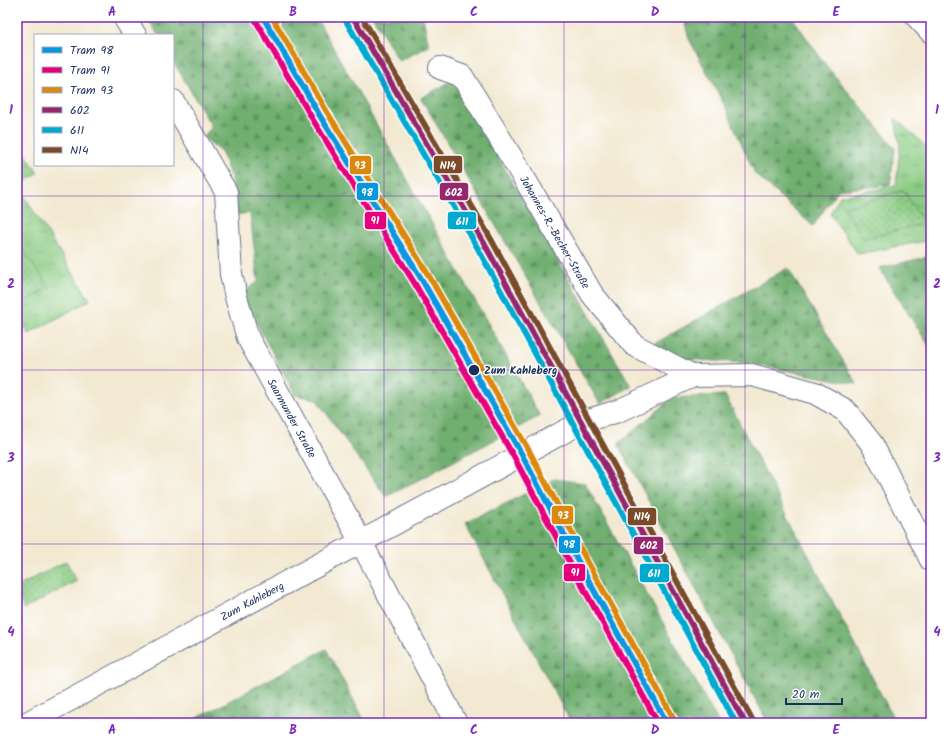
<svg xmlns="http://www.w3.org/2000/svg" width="948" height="740" font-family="Kalam,sans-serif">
<defs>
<pattern id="grass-tufts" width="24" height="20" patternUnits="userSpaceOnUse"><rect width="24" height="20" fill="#8bcb82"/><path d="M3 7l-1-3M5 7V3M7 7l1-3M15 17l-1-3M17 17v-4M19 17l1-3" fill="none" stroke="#71a56e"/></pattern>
<pattern id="forest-firs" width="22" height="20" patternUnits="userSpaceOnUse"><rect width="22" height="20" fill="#70af70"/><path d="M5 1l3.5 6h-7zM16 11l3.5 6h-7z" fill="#5b8f5f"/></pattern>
<pattern id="park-dots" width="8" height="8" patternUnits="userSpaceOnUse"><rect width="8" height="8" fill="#8bcb82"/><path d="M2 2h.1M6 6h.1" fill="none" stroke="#71a56e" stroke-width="1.8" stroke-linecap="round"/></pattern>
</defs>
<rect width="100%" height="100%" fill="#fff"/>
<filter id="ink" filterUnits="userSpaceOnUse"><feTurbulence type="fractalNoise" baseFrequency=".025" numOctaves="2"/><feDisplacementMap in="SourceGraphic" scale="8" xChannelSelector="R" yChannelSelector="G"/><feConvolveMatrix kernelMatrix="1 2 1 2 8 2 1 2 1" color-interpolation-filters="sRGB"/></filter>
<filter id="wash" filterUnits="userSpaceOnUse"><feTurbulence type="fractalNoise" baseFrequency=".012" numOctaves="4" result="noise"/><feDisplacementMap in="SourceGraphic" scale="16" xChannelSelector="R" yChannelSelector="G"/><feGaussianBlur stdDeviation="0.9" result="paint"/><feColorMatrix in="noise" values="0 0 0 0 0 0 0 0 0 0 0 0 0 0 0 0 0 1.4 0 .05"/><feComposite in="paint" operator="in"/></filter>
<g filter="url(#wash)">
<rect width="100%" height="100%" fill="#f3e9d2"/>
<path fill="url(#grass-tufts)" stroke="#537d70" d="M895,118L931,151V240L858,254L830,214L840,196L896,186L900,146Z
M21,147L38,173L18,186L90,300L29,334L17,316V149Z"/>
<path fill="url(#forest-firs)" stroke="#466f67" d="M147,17H316L540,416L386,497L316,399L295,395L241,294L258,282L250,213L233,215L231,178L221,151L203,137L212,127L173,61V35H158Z
M373,17H423L429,46L399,61Z
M683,17H792L825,64L895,148L890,185L838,190L813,226L755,174L724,104L689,39Z
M453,80L631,386L600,404L421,98Z
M931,256V349L879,268Z
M788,268L857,384L748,363L686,359L652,345Z
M725,395L896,723H768L618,444L672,398Z
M554,479L585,483L719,723H571L465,524Z
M326,649L366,723H188Z"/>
<path fill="url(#park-dots)" stroke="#537d70" d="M903,190L925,223L863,239L844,208Z
M17,242L50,288L19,304L17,300Z
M66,561L77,581L24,609L17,596V587Z"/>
</g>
<g filter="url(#ink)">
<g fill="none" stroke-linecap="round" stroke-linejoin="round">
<defs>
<path id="minor" d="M124,17L135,35
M917,17L931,32
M440,68L462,76L527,183L592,294L634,345L693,376L752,375L815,393L845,410L872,444L931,560
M173,101L226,192L231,274L236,297L248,338L361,542L456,723
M27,723L582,422L618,411L693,376"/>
<path id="major" d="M353,17L484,243L745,723"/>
</defs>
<use href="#minor" stroke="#677087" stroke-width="24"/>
<use href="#major" stroke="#677087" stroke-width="24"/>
<use href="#minor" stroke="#fff" stroke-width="22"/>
<use href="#major" stroke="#fff" stroke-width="22"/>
<defs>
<path id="bus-1" d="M353,17L484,243L745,723"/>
<path id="bus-2" d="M346,21L477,247L736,723"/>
<path id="bus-3" d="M362,17L491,239L752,719"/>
</defs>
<use href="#bus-1" stroke="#fff" stroke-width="9"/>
<use href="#bus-2" stroke="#fff" stroke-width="9"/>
<use href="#bus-3" stroke="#fff" stroke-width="9"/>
<use href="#bus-1" stroke="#95276e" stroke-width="6"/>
<use href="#bus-2" stroke="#00a9ce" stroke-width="6"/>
<use href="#bus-3" stroke="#7a4b2a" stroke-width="6"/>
<defs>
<path id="tram-1" d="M263,17L320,116L422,280L522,455L580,565L667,723"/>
<path id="tram-2" d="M256,21L313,120L415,284L515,459L573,569L658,723"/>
<path id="tram-3" d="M272,17L327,112L429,276L529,451L587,561L674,719"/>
</defs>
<use href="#tram-1" stroke="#fff" stroke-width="9"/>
<use href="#tram-2" stroke="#fff" stroke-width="9"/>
<use href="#tram-3" stroke="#fff" stroke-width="9"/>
<use href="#tram-1" stroke="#0896dd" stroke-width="6"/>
<use href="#tram-2" stroke="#e5007d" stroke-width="6"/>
<use href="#tram-3" stroke="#dc880e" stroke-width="6"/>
</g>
</g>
<path fill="none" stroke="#7b2cbf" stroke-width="1" stroke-opacity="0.55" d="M203,17V723M384,17V723M564,17V723M745,17V723M17,196H931M17,370H931M17,544H931"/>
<circle fill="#1b2f5e" stroke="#fff" stroke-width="1.5" cx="474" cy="370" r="6"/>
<g text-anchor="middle" stroke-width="3" stroke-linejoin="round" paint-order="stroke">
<g font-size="11" fill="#1b2f5e" stroke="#fff">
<text transform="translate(555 232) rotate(60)" y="4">Johannes-R.-Becher-Straße</text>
<text transform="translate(292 418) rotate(61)" y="4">Saarmunder Straße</text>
<text transform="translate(252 601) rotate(-28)" y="4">Zum Kahleberg</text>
</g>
<g font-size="11" font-weight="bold" fill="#1b2f5e" stroke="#fff" text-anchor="start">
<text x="484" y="374">Zum Kahleberg</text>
</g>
</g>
<g stroke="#fff" stroke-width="1.5">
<rect x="433" y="155" width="30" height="19" rx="4" fill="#7a4b2a"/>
<rect x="349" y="155" width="23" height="20" rx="4" fill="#dc880e"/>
<rect x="439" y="182" width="30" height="19" rx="4" fill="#95276e"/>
<rect x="356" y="182" width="23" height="19" rx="4" fill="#0896dd"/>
<rect x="364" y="211" width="23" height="19" rx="4" fill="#e5007d"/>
<rect x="447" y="211" width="30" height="19" rx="4" fill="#00a9ce"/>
<rect x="551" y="505" width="23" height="20" rx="4" fill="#dc880e"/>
<rect x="627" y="507" width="30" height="19" rx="4" fill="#7a4b2a"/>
<rect x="558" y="535" width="23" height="19" rx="4" fill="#0896dd"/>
<rect x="633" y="536" width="31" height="19" rx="4" fill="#95276e"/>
<rect x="563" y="563" width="23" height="19" rx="4" fill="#e5007d"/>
<rect x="639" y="563" width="31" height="20" rx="4" fill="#00a9ce"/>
</g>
<g font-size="11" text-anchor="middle" font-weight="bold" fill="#fff">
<text x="448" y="169">N14</text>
<text x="360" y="169">93</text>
<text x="454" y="196">602</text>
<text x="367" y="196">98</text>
<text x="375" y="224">91</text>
<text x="462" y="225">611</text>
<text x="563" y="519">93</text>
<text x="642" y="520">N14</text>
<text x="569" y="548">98</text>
<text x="649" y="549">602</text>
<text x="575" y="576">91</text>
<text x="654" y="577">611</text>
</g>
<rect width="948" height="740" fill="none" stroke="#fff" stroke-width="44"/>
<rect x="34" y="34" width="140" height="132" fill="#ffffff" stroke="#a4acbf"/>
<rect x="42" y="47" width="20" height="6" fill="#0896dd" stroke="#a4acbf"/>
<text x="70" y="54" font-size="12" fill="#1b2f5e">Tram 98</text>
<rect x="42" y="67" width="20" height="6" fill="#e5007d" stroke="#a4acbf"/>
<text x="70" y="74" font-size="12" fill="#1b2f5e">Tram 91</text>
<rect x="42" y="87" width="20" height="6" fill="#dc880e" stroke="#a4acbf"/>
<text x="70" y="94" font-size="12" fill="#1b2f5e">Tram 93</text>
<rect x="42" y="107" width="20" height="6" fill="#95276e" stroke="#a4acbf"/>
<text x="70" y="114" font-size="12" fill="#1b2f5e">602</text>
<rect x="42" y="127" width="20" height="6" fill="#00a9ce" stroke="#a4acbf"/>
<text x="70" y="134" font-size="12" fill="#1b2f5e">611</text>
<rect x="42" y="147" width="20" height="6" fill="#7a4b2a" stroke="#a4acbf"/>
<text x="70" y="154" font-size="12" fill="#1b2f5e">N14</text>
<path d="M786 698v6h56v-6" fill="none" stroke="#1b2f5e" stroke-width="2"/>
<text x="792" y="698" font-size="12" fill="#1b2f5e" stroke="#ffffff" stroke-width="3" paint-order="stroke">20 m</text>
<rect x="22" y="22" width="904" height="696" fill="none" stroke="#7b2cbf" stroke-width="1.5"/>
<g font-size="13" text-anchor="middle" font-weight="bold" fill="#7b2cbf">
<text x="112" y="16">A</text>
<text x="293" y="16">B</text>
<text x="474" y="16">C</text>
<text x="655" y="16">D</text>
<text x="836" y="16">E</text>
<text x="11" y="114">1</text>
<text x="937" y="114">1</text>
<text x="11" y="288">2</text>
<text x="937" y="288">2</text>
<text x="11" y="462">3</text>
<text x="937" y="462">3</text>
<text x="11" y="636">4</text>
<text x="937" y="636">4</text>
<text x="112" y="734">A</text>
<text x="293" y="734">B</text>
<text x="474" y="734">C</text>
<text x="655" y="734">D</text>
<text x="836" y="734">E</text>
</g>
</svg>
